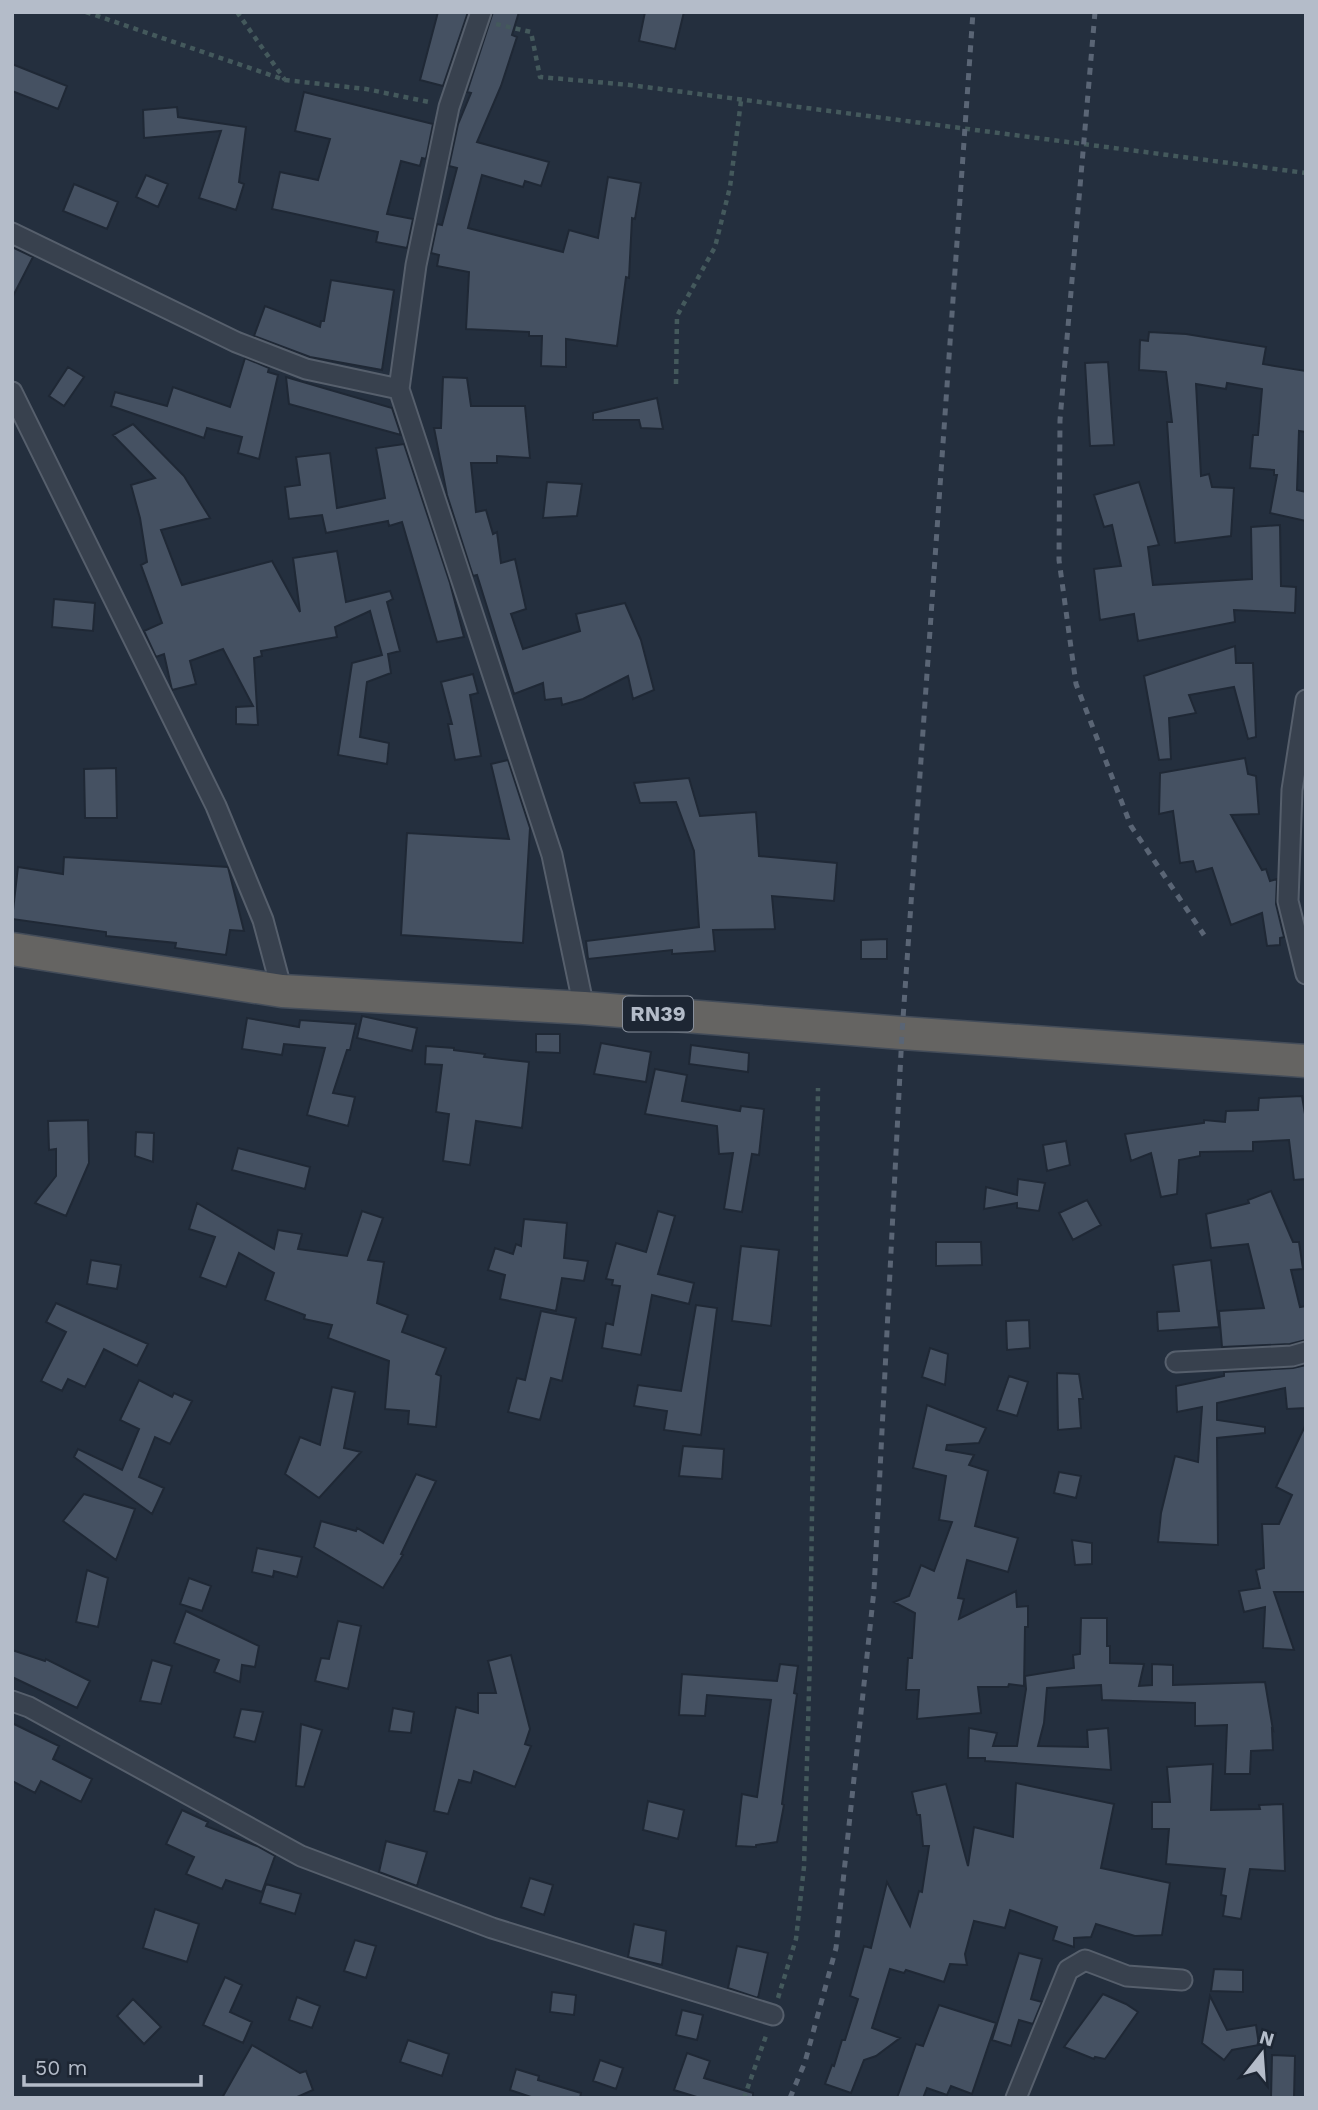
<svg xmlns="http://www.w3.org/2000/svg" width="1318" height="2110" font-family="'Work Sans',sans-serif">
<rect width="100%" height="100%" fill="#242f3e"/>
<path fill="#455162" stroke="#1f2835" stroke-width="2" d="M438,12H468L443,86L420,80Z
M493,12H519L512,35L517,37L501,86L477,142L549,162L541,186L525,181L523,187L482,175L468,228L563,252L569,230L598,238L608,177L641,183L635,219L632,218L629,278L626,277L617,346L566,339V367L541,366L542,336H529V332L466,329L469,272L437,266L439,255L431,253L437,224L442,225L457,168L449,166L458,124L471,93L467,92Z
M645,12H684L675,49L639,41Z
M12,64L67,86L58,109L12,91Z
M304,92L433,124L426,159L422,158L420,166L401,161L387,214L413,219L407,248L376,242L378,232L272,209L280,172L318,180L330,139L295,131Z
M177,107L178,117L246,127L239,182L244,184L236,210L199,198L221,131L144,138L143,110Z
M146,175L168,184L158,207L136,197Z
M74,184L118,202L107,229L63,211Z
M12,247L33,257L12,298Z
M331,280L394,290L382,370L310,357L254,336L265,306L320,327L321,321H324Z
M1149,332L1186,334L1266,347L1263,364L1306,371V432L1299,431L1297,490L1306,492V521L1270,513L1277,475H1274V470L1250,468L1253,435H1258L1262,389L1227,383L1226,389L1196,384L1201,476L1209,474L1212,487L1234,488L1231,536L1175,543L1167,422H1172L1166,372L1139,370L1140,340L1148,341Z
M245,358L269,368L268,372L278,375L259,459L238,453L242,437L207,428L204,438L111,406L115,392L167,406L173,387L230,407Z
M1108,362L1114,445L1090,446L1085,363Z
M68,367L84,377L64,406L49,396Z
M286,377L392,408L401,435L289,404Z
M443,377L467,378L471,406H525L530,458L497,456V463H471L476,512L486,510L493,534L497,532L501,563L515,559L526,609L511,614L523,649L580,631L576,614L625,603L641,640L654,690L633,699L628,676L583,699L562,705L561,698L545,700L543,683L514,694L477,575L473,576L447,495L434,428H441Z
M657,398L663,429L641,428L639,420H593V413Z
M133,424L184,476L210,518L161,530L182,585L272,561L300,612L293,558L337,551L346,602L390,591L393,599L387,602L400,651L388,654L391,673L367,682L360,737L389,743L387,764L338,755L352,663L382,655L370,611L335,627L337,637L261,651L262,656L254,658L258,725L236,724V707L253,706L223,649L190,661L196,684L172,690L164,654L156,657L144,631L162,623L141,565L147,562L140,518L131,485L155,478L113,435Z
M404,444L450,583L464,637L437,642L402,522L389,526L388,521L326,533L322,515L289,519L285,487L300,485L296,457L330,453L337,508L385,498L376,448Z
M547,482L582,484L577,516L543,518Z
M1139,482L1159,545L1148,547L1153,585L1252,579L1251,527L1280,525L1281,586L1296,587L1295,613L1234,610L1235,622L1138,641L1134,614L1100,620L1094,569L1121,566L1112,525L1104,527L1094,495Z
M54,599L95,603L93,631L52,627Z
M1235,646L1236,663H1253L1256,737L1248,739L1234,687L1189,695L1196,713L1169,718L1171,759L1159,760L1144,676Z
M473,674L478,693L470,695L481,756L455,760L448,724H452L441,682Z
M1245,758L1248,774L1256,776L1259,814L1231,815L1262,870L1266,869L1270,881L1277,879L1276,904L1284,937L1280,938V945L1267,946L1262,913L1231,925L1212,868L1196,872L1193,861L1180,863L1173,811L1159,814L1160,773Z
M508,760L530,828L523,943L401,935L407,833L509,839L491,764Z
M116,768L117,818H85L84,769Z
M689,778L700,816L756,812L759,856L837,863L834,901L772,896L775,929L713,930L715,951L672,954V950L588,959L586,941L699,927L694,851L676,802L640,803L634,783Z
M64,857L228,867L244,931L230,930L226,955L175,948L176,943L106,936V932L12,919L18,867L63,874Z
M887,939V959H861V940Z
M362,1016L417,1028L412,1051L357,1038Z
M247,1018L299,1027L300,1020L356,1024L350,1050H347L333,1093L355,1097L348,1126L307,1115L325,1048L284,1044L282,1055L242,1049Z
M536,1034H560V1053L536,1052Z
M601,1043L651,1052L646,1082L594,1074Z
M691,1045L749,1053L748,1072L689,1064Z
M426,1046L454,1048V1050L485,1054L484,1057L529,1062L522,1128L476,1121L470,1165L443,1161L449,1114L436,1112L442,1065L425,1064Z
M655,1069L687,1075L682,1101L740,1111L741,1106L764,1109L759,1155L752,1154L742,1212L724,1209L733,1153L719,1154L717,1126L645,1114Z
M1302,1096L1306,1120V1179L1294,1180L1289,1140L1253,1142V1151L1200,1152V1156L1179,1160L1177,1194L1161,1197L1151,1153L1131,1161L1125,1134L1204,1123V1120L1225,1122L1226,1111L1258,1110L1259,1098Z
M88,1120L89,1163L66,1216L35,1203L56,1176V1149L49,1150L48,1121Z
M136,1132L154,1133L153,1162L135,1156Z
M1066,1141L1070,1165L1047,1171L1043,1145Z
M238,1148L310,1167L305,1189L232,1170Z
M1018,1179L1045,1183L1039,1211L1017,1208V1203L984,1209L986,1187L1017,1195Z
M1271,1191L1293,1242H1299L1303,1269L1291,1270L1300,1307L1306,1306V1340L1290,1344L1222,1347L1219,1311L1264,1308L1248,1244L1211,1248L1206,1214L1249,1203L1248,1200Z
M1087,1200L1101,1225L1073,1240L1059,1213Z
M197,1203L274,1249L278,1230L302,1234L298,1249L347,1256L362,1211L383,1218L368,1260L384,1262L377,1303L408,1315L402,1332L446,1348L436,1374L441,1376L436,1427L408,1424L409,1411L385,1409L389,1361L328,1338L332,1325L304,1319L305,1315L265,1300L274,1273L239,1253L226,1287L200,1277L215,1237L189,1229Z
M658,1211L675,1216L658,1274L694,1283L689,1304L652,1295L641,1355L602,1348L606,1323L613,1325L620,1286L612,1285L613,1280L606,1279L616,1243L646,1252Z
M524,1219L567,1223L564,1258L588,1261L584,1281L562,1278L556,1311L500,1299L505,1275L488,1270L495,1248L513,1254L516,1244L521,1246Z
M936,1242H981L982,1265L936,1266Z
M741,1246L779,1250L771,1326L732,1321Z
M91,1260L121,1265L117,1289L87,1284Z
M1211,1260L1219,1327L1158,1331L1157,1312L1179,1311L1173,1265Z
M56,1303L148,1344L137,1366L104,1349L85,1387L68,1379L62,1391L41,1381L66,1332L46,1322Z
M696,1305L717,1308L701,1435L664,1430L667,1411L634,1406L638,1385L681,1391Z
M541,1311L576,1318L562,1381L551,1378L540,1420L508,1412L517,1378L525,1380Z
M1029,1320L1030,1348L1007,1350L1006,1321Z
M930,1348L948,1354L945,1385L922,1377Z
M1306,1365V1408L1287,1409L1285,1388L1217,1403V1420L1265,1427V1433L1217,1438L1218,1545L1158,1542L1161,1513L1175,1456L1198,1462L1202,1407L1177,1412L1176,1386L1224,1376V1372L1293,1368Z
M1057,1373L1079,1374L1083,1399H1079L1081,1428L1058,1430Z
M1009,1376L1028,1382L1017,1416L997,1410Z
M139,1380L172,1397L174,1393L192,1401L170,1444L155,1437L139,1477L164,1488L152,1514L74,1457L78,1449L122,1470L139,1429L120,1420Z
M332,1387L355,1392L344,1448L361,1452L319,1498L285,1474L300,1437L320,1445Z
M927,1405L986,1428L979,1443L947,1445L946,1450L974,1455L969,1465L988,1471L975,1526L1018,1538L1008,1572L967,1560L958,1598L964,1599L959,1619L1016,1591L1017,1607L1028,1606V1627H1025L1024,1686L1009,1684L1008,1687H978L981,1713L917,1719L919,1690H906L908,1658H912L915,1613L894,1602L909,1596L921,1565L934,1571L952,1522L939,1520L946,1476L913,1468Z
M1306,1424V1592H1274L1294,1650L1263,1648L1265,1607L1244,1612L1239,1591L1260,1588L1256,1570L1264,1568L1262,1524H1279L1292,1495L1276,1487Z
M683,1446L724,1449L722,1479L679,1476Z
M1059,1472L1081,1476L1076,1498L1054,1493Z
M416,1474L436,1481L401,1554L403,1555L383,1588L314,1547L321,1521L356,1531L357,1528L383,1543Z
M84,1494L135,1509L116,1560L63,1521Z
M1072,1540L1092,1543V1564L1075,1565Z
M257,1548L302,1557L297,1577L274,1571L273,1577L252,1572Z
M87,1570L108,1578L98,1627L76,1622Z
M189,1578L211,1586L202,1611L180,1604Z
M186,1611L259,1646L255,1667L242,1665L240,1682L214,1672L219,1660L174,1643Z
M1081,1618H1107V1646H1110V1663L1144,1664L1139,1686L1152,1685V1664L1173,1665V1685L1265,1682L1273,1730L1272,1729L1273,1750L1251,1751L1250,1774H1225L1227,1725L1195,1726V1703L1102,1700L1101,1685L1047,1688L1044,1723L1038,1746L1088,1747L1087,1730L1108,1728L1111,1770L985,1761V1758H968L969,1728L997,1733L993,1746H1017L1026,1689L1025,1676L1074,1668L1073,1655L1080,1654Z
M338,1621L361,1626L348,1689L315,1681L321,1658L329,1659Z
M12,1650L45,1661L46,1659L90,1681L77,1708L12,1677Z
M511,1655L530,1729L525,1744L531,1746L515,1787L474,1771L471,1783L459,1780L448,1814L434,1811L456,1707L478,1713V1693H496L488,1661Z
M152,1660L172,1666L161,1704L140,1701Z
M780,1664L798,1666L794,1693L797,1694L782,1804L784,1805L777,1842L756,1845V1847L736,1846L742,1794L757,1797L771,1700L707,1695L705,1716L679,1715L682,1674L777,1681Z
M393,1708L414,1712L411,1733L389,1731Z
M241,1709L263,1712L255,1742L234,1737Z
M12,1723L59,1746L53,1759L92,1779L81,1802L41,1781L35,1793L12,1781Z
M301,1724L322,1730L304,1787L296,1786Z
M1213,1764L1211,1810L1260,1809L1259,1805L1283,1804L1285,1871L1250,1869L1241,1919L1223,1916L1226,1896L1221,1895L1225,1869L1166,1864L1169,1829H1152V1802H1170L1167,1767Z
M1016,1783L1114,1804L1101,1868L1170,1883L1162,1935L1135,1936L1096,1924L1091,1937L1074,1938V1947L1053,1940L1057,1927L1010,1910L1005,1928L974,1921L965,1954L967,1965L950,1964L944,1982L906,1970L904,1973L890,1969L872,2028L900,2038L876,2056L864,2060L851,2093L825,2084L832,2065L834,2066L842,2040H845L858,1999L850,1996L864,1946L871,1948L887,1882L910,1926L919,1891L922,1892L929,1846H923L920,1815H917L912,1792L946,1784L968,1866L974,1827L1013,1837Z
M648,1801L684,1810L678,1839L643,1830Z
M182,1810L208,1822L206,1826L257,1846L275,1856L262,1892L226,1880L222,1889L186,1874L194,1857L166,1844Z
M386,1841L427,1852L417,1886L379,1872Z
M530,1878L553,1885L544,1915L521,1907Z
M266,1884L301,1894L295,1914L260,1903Z
M155,1909L199,1924L187,1962L143,1948Z
M634,1924L666,1931L662,1965L628,1957Z
M355,1940L376,1946L366,1978L344,1971Z
M737,1946L768,1953L758,1998L728,1988Z
M1019,1953L1042,1959L1031,1999L1042,2002L1033,2024L1019,2020L1011,2046L992,2040Z
M1214,1969L1243,1970V1992L1211,1991Z
M225,1977L242,1985L230,2012L252,2022L243,2043L203,2025Z
M552,1992L576,1995L574,2015L550,2012Z
M1103,1994L1126,2004L1138,2012L1105,2059L1095,2057L1094,2059L1064,2047Z
M1210,1996L1227,2030L1256,2025L1259,2045L1232,2050L1224,2060L1202,2043Z
M297,1997L320,2006L312,2028L289,2020Z
M133,1999L161,2027L144,2044L117,2016Z
M939,2005L996,2023L972,2094L951,2086L947,2095L927,2088L923,2098H897L916,2044L923,2046Z
M682,2010L703,2015L697,2040L676,2035Z
M408,2040L449,2054L442,2076L400,2062Z
M252,2045L300,2073L306,2071L313,2090L295,2098H222Z
M687,2053L710,2061L704,2078L753,2093V2098H700L674,2090Z
M1272,2055L1295,2056L1294,2098H1271Z
M600,2060L623,2068L616,2089L593,2081Z
M516,2069L539,2076L538,2080L581,2093L580,2098H534L510,2090Z"/>
<g fill="none" stroke-linecap="round" stroke-linejoin="round">
<defs>
<path id="minor" d="M481,12L449,107L416,265L399,389L552,855L584,1008
M12,233L236,342L306,369L399,389
M12,392L216,806L263,920L282,991
M1306,700L1292,790L1288,901L1306,974
M1176,1362L1292,1356L1306,1352
M12,1701L29,1707L301,1856L492,1928L773,2015
M1016,2098L1068,1970L1085,1960L1127,1976L1182,1980"/>
<path id="trunk" d="M12,949L282,991L584,1008L902,1033L1306,1061"/>
</defs>
<use href="#minor" stroke="#565f6c" stroke-width="23"/>
<use href="#trunk" stroke="#434c59" stroke-width="35"/>
<path stroke="#44595c" stroke-width="4.5" stroke-dasharray="5 5" stroke-linecap="butt" d="M86,12L285,80L366,89L429,102
M237,12L285,80
M496,24L531,32L540,77L630,85L1306,173
M676,384L677,316L715,247L730,187L741,101
M778,1998L796,1939L804,1867L810,1655L818,1088
M744,2098L767,2033"/>
<use href="#minor" stroke="#38414e" stroke-width="19"/>
<use href="#trunk" stroke="#656462" stroke-width="32"/>
<path stroke="#5a6575" stroke-width="5" stroke-dasharray="7 7" stroke-linecap="butt" d="M1095,12L1060,420L1059,560L1076,684L1131,826L1204,935
M790,2098L805,2062L836,1948L874,1590L902,1033L973,12"/>
</g>
<g text-anchor="middle" stroke-width="7" stroke-linejoin="round" paint-order="stroke">
<rect fill="#1d2633" stroke="#878f9c" stroke-width="2" x="623" y="996.5" width="70" height="35" rx="5"/>
<g font-size="21" font-weight="bold" fill="#b4bcc9">
<text x="658" y="1021">RN39</text>
</g>
</g>
<rect width="1318" height="2110" fill="none" stroke="#b4bcc9" stroke-width="28"/>
<g transform="translate(1262 2054) rotate(17)" stroke="#1d2633" stroke-width="5" paint-order="stroke">
<path d="M0-5L12 26L0 18L-12 26Z" fill="#b4bcc9"/>
<text y="-10" font-size="19" font-weight="bold" text-anchor="middle" fill="#b4bcc9">N</text>
</g>
<path d="M24 2075v10h177v-10" fill="none" stroke="#b4bcc9" stroke-width="3.5"/>
<text x="35" y="2075" font-size="21" fill="#b4bcc9" stroke="#1d2633" stroke-width="5" paint-order="stroke">50 m</text>
</svg>
